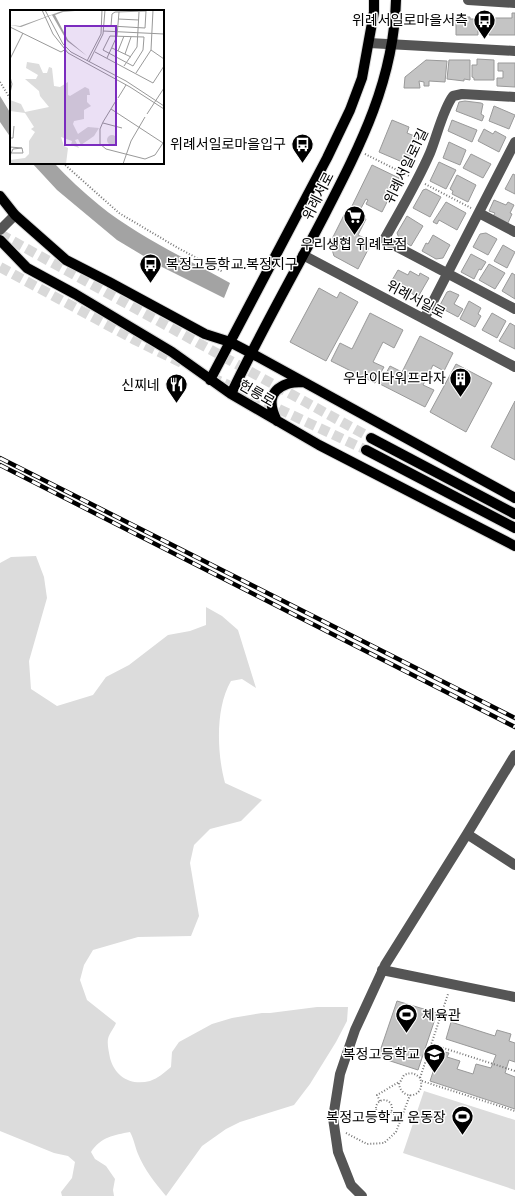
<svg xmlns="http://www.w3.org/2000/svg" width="515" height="1196" font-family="Poppins,'Noto Sans KR',sans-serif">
<rect width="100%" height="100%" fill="#fff"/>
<path fill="#dcdcdc" d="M36,556L44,577L47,598L29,661L31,689L57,706L93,695L106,677L129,665L168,635L190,631L206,625V607L222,616L238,630L256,688L242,679L231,681C215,708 217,754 225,783L262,800L241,821L210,829L194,845L190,863L199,916L191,936L138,937L93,950L84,965L80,980L87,1000L116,1023C114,1028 109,1034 108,1039C107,1045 109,1052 110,1058C115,1077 131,1086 150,1081C158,1078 164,1073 171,1067L172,1052L179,1042L212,1024L232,1018L262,1013H270L317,1007H348L347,1021L336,1042L310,1084L294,1105L240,1122L226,1129L202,1146L166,1196C155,1183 144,1169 138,1154C135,1147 134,1139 130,1132C114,1135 101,1137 91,1152L95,1159L106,1166L115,1179L113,1190L114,1196H62L61,1192L72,1178L75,1162L68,1156L54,1153L0,1131V563L11,557Z
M424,1091L515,1120V1190L403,1153Z"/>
<path fill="#a3a3a3" d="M0,96L11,114V138L0,122Z
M32,163H54C68,178 83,192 99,205C137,236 187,259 230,283L224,298L162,267L117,240L57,190Z"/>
<path fill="#c4c4c4" stroke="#999" d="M512,13H515V35H489V18H512Z
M456,17H470V19H478V35H456Z
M477,59L494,60V80H474V78L472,77V65H477Z
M426,60L447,61L445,82L429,81V86H424V82L419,81L420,88H404L405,77Z
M449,60H470V80L464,79V81L447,79Z
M498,63H515V87L497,86V78H503V71H498Z
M465,101L481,103L483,104L481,114L484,116L482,121L456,111L459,102Z
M494,106L515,115L509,129L489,121Z
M392,120L409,127L407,133L417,137L407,164L379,152Z
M452,120L477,130L472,142L448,131Z
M484,129L493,134L495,131L506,137L499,152L478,141Z
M449,142L466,150L460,165L443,158Z
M471,154L491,164L483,178L463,168Z
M439,162L456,170L446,189L430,181Z
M372,165L399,178L382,212L366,204L368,200L366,199L360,210L352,206Z
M513,174L515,175V194L505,189Z
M457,175L476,185L468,202L452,194L453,191L450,189Z
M426,189L441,197L430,217L413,208L423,190Z
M494,200L506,205L508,202L514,205L510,213L512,214L507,225L492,218L495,213L489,211Z
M446,202L466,213L457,230L439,220L437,224L433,222Z
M347,209L366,219L358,235L372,242L358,269L334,256L330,243Z
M407,216L423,226L411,246L399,238L397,233Z
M486,233L497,239L488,255L473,247L480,234Z
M433,235L450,245L443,258L436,259L422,251L426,243L428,244Z
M503,245L515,252L507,268L494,261Z
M471,254L486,262L481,270L479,269L474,279L461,272Z
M489,264L505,273L495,289L479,280Z
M398,270L408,275L410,271L419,276L420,273L429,278L418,297L391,282Z
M512,273L515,275V299L502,291Z
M319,288L337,298L340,292L358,302L326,361L290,342Z
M450,291L459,295L454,304L463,309L458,317L441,308L440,305L447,292Z
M469,301L481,308L478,314L481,316L475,327L460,319Z
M370,313L403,330L394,348L383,342L373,362L384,367L375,383L331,361L340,343L352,349Z
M492,313L506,321L497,338L482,330Z
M510,323L515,326V349L499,341Z
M420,336L453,353L444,371L433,365L423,385L434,390L425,407L380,384L390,366L402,372Z
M456,364L492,383L466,432L430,412Z
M515,401V460L491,447Z
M397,1001L437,1013L418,1070L378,1057Z
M451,1022L495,1036L497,1030L511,1034L509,1041L515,1043V1062L509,1060L505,1073L515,1077V1109L430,1081L440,1051L449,1053L447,1057L460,1061L457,1069L473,1074L476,1064L491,1068L496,1055L446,1039Z"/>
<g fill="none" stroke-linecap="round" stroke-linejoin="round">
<path stroke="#d9d9d9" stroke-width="10" stroke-dasharray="10 5" stroke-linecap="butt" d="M0,234L371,438
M0,267L135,340L184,364
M211,377L366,450"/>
<defs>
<path id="major" d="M0,196L15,215L66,260L109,282L205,334L230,342L251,353L515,498
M0,240L27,268L75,294L172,352L231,394L319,445L515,546
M210,380L327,158L350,110L362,78L374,12V0
M231,394C260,333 294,274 325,214C361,144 394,80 396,0
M277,421C269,405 268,391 287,384C292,382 298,382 303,382
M371,438L515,514
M366,450L515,528"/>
</defs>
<use href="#major" stroke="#dbdbdb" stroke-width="12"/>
<path stroke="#777" stroke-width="2" stroke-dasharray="1 2" stroke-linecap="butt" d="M0,82L11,100
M365,154L409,176
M63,163L119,213L178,248L223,272
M425,184L471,208
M431,1044L515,1071
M420,1078C415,1073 411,1072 404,1075L399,1084C402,1102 427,1097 420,1078L448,994
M422,1081L515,1111
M376 1108a8 8 0 1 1 16 0a8 8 0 1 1-16 0Z
M380,1101L377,1095L399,1082
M391,1112L401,1119
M346,1133L367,1144L384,1143L396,1132L410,1095"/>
<path stroke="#555" stroke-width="10" d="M468,0L515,3
M369,43L515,51
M515,97L462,94L453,96C443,109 437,136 430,153C417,183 400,211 384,240L515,309
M479,213L515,232
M0,230L15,215
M303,255L515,367
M424,319L515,142
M467,834L515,865
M382,970L515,997
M362,1196L351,1185L338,1152L333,1118L340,1074L355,1030L385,965L467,834L515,755"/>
<use href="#major" stroke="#000" stroke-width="10"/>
<defs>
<path id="rail" d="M0,458L515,718
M0,465L515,727"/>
</defs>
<use href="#rail" stroke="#000" stroke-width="4.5"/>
<use href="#rail" stroke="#fff" stroke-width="3" stroke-dasharray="9" stroke-linecap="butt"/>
</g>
<defs>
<symbol id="bus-pin" viewBox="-11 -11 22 30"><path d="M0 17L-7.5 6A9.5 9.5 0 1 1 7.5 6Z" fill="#000" stroke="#fff"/><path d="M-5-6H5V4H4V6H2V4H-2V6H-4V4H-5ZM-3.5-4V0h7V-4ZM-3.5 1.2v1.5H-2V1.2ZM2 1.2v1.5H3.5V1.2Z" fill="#fff"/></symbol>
<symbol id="supermarket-pin" viewBox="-11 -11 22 30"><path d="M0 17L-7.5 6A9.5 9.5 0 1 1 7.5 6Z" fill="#000" stroke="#fff"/><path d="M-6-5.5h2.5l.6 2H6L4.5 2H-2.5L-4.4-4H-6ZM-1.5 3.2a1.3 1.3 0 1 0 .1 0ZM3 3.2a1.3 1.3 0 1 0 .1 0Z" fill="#fff"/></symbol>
<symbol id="building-pin" viewBox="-11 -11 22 30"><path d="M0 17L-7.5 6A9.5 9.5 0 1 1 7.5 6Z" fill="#000" stroke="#fff"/><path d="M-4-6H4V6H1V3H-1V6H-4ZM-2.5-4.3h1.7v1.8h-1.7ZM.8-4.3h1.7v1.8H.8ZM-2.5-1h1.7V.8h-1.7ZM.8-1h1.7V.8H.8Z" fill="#fff"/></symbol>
<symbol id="restaurant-pin" viewBox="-11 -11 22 30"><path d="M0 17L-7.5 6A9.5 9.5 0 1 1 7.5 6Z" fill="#000" stroke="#fff"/><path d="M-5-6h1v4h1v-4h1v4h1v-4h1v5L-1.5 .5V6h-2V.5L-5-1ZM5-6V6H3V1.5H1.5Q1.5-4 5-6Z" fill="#fff"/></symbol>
<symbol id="stadium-pin" viewBox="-11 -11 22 30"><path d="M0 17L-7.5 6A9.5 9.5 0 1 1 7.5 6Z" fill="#000" stroke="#fff"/><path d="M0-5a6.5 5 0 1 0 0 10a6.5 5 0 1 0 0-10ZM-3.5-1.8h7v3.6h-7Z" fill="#fff"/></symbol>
<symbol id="school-pin" viewBox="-11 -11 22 30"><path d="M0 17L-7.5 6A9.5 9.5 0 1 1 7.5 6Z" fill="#000" stroke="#fff"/><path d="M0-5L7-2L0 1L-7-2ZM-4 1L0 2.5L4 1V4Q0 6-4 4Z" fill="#fff"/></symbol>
</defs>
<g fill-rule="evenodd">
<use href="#bus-pin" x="472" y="8" width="25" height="34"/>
<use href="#bus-pin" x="290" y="132" width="25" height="34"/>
<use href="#supermarket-pin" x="342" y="204" width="25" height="34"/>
<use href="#bus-pin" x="138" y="252" width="25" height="34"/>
<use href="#building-pin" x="448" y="366" width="25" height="34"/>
<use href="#restaurant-pin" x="164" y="372" width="25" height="34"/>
<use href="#stadium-pin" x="394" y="1002" width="25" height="34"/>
<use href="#school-pin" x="422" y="1042" width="25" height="34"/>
<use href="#stadium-pin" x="450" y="1104" width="25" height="34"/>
</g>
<g text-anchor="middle" stroke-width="3" stroke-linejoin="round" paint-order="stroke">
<g font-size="14" fill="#000" stroke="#fff" text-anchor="end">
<text x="468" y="25">위례서일로마을서측</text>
<text x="286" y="149">위례서일로마을입구</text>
<text x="354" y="249" text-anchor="middle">우리생협 위례본점</text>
<text x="166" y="269" text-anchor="start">복정고등학교.복정지구</text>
<text x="446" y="383">우남이타워프라자</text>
<text x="160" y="390">신찌네</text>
<text x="422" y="1020" text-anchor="start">체육관</text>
<text x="420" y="1059">복정고등학교</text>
<text x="446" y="1122">복정고등학교 운동장</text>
</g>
<g font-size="14" fill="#000" stroke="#fff">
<text transform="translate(406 166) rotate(-64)" y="5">위례서일로1길</text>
<text transform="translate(318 196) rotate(-63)" y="5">위례서로</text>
<text transform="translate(416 299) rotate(28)" y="5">위례서일로</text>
<text transform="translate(257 393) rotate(30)" y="5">헌릉로</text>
</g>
</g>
<g transform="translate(10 10)">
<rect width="154" height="154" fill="#fff"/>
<path d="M17,52L29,54L33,63H37L39,57L42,58L44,76L50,77L58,72V85L60,86L75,77L79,79L80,85H77V92L81,96L74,100V109L64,111L63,114L68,124L78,117L89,118L84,126L71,135L68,129L65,130L69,138L61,135L62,131L51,127L54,136L58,138L56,154H0V150L15,148L19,144V131L25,122L21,119L24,117L15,103L0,101V90L11,94L15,102L39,97L30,86L29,81L15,69H26L28,65L16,58ZM97 130a5 5 0 1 1 10 0a5 5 0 1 1-10 0Z" fill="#dcdcdc"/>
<path d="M77,0L53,2L45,5L58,30L77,46L57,31L42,5L11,17L0,15L10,16L52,1Z" fill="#a3a3a3"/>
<path fill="none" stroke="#999" stroke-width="1" d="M32,0L43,24L58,43L120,77L154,99M35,0L53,34L61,42L116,71L154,96M143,0L141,40L154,49M136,1L135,18L101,16L102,4L105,2ZM108,9L129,10M0,17L51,42L56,39M93,21L154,24M100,26L134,27L133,40L123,56L93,40ZM102,38L121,47M108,41L114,26M85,42L143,73L154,56M115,44L121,27M97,48L107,26L109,2M0,49L13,23M77,51L91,24L92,0M79,52L93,24L95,0M114,56L127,37L129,2M126,63L141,40M0,67L2,74L0,83M108,88L116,75M101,99L153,133L145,145L135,149L96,139L90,134V119L93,112L107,89M137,104L154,78M93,113L112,118M0,128H3L4,116M0,137L12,138M0,146L3,139L12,138L13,143H2M113,154L121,131L135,107"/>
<path fill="#7b2cbf" fill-opacity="0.15" stroke="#7b2cbf" stroke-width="2" d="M55,16H106V135H55Z"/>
<rect width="154" height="154" fill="none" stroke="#000" stroke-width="2"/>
</g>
</svg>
